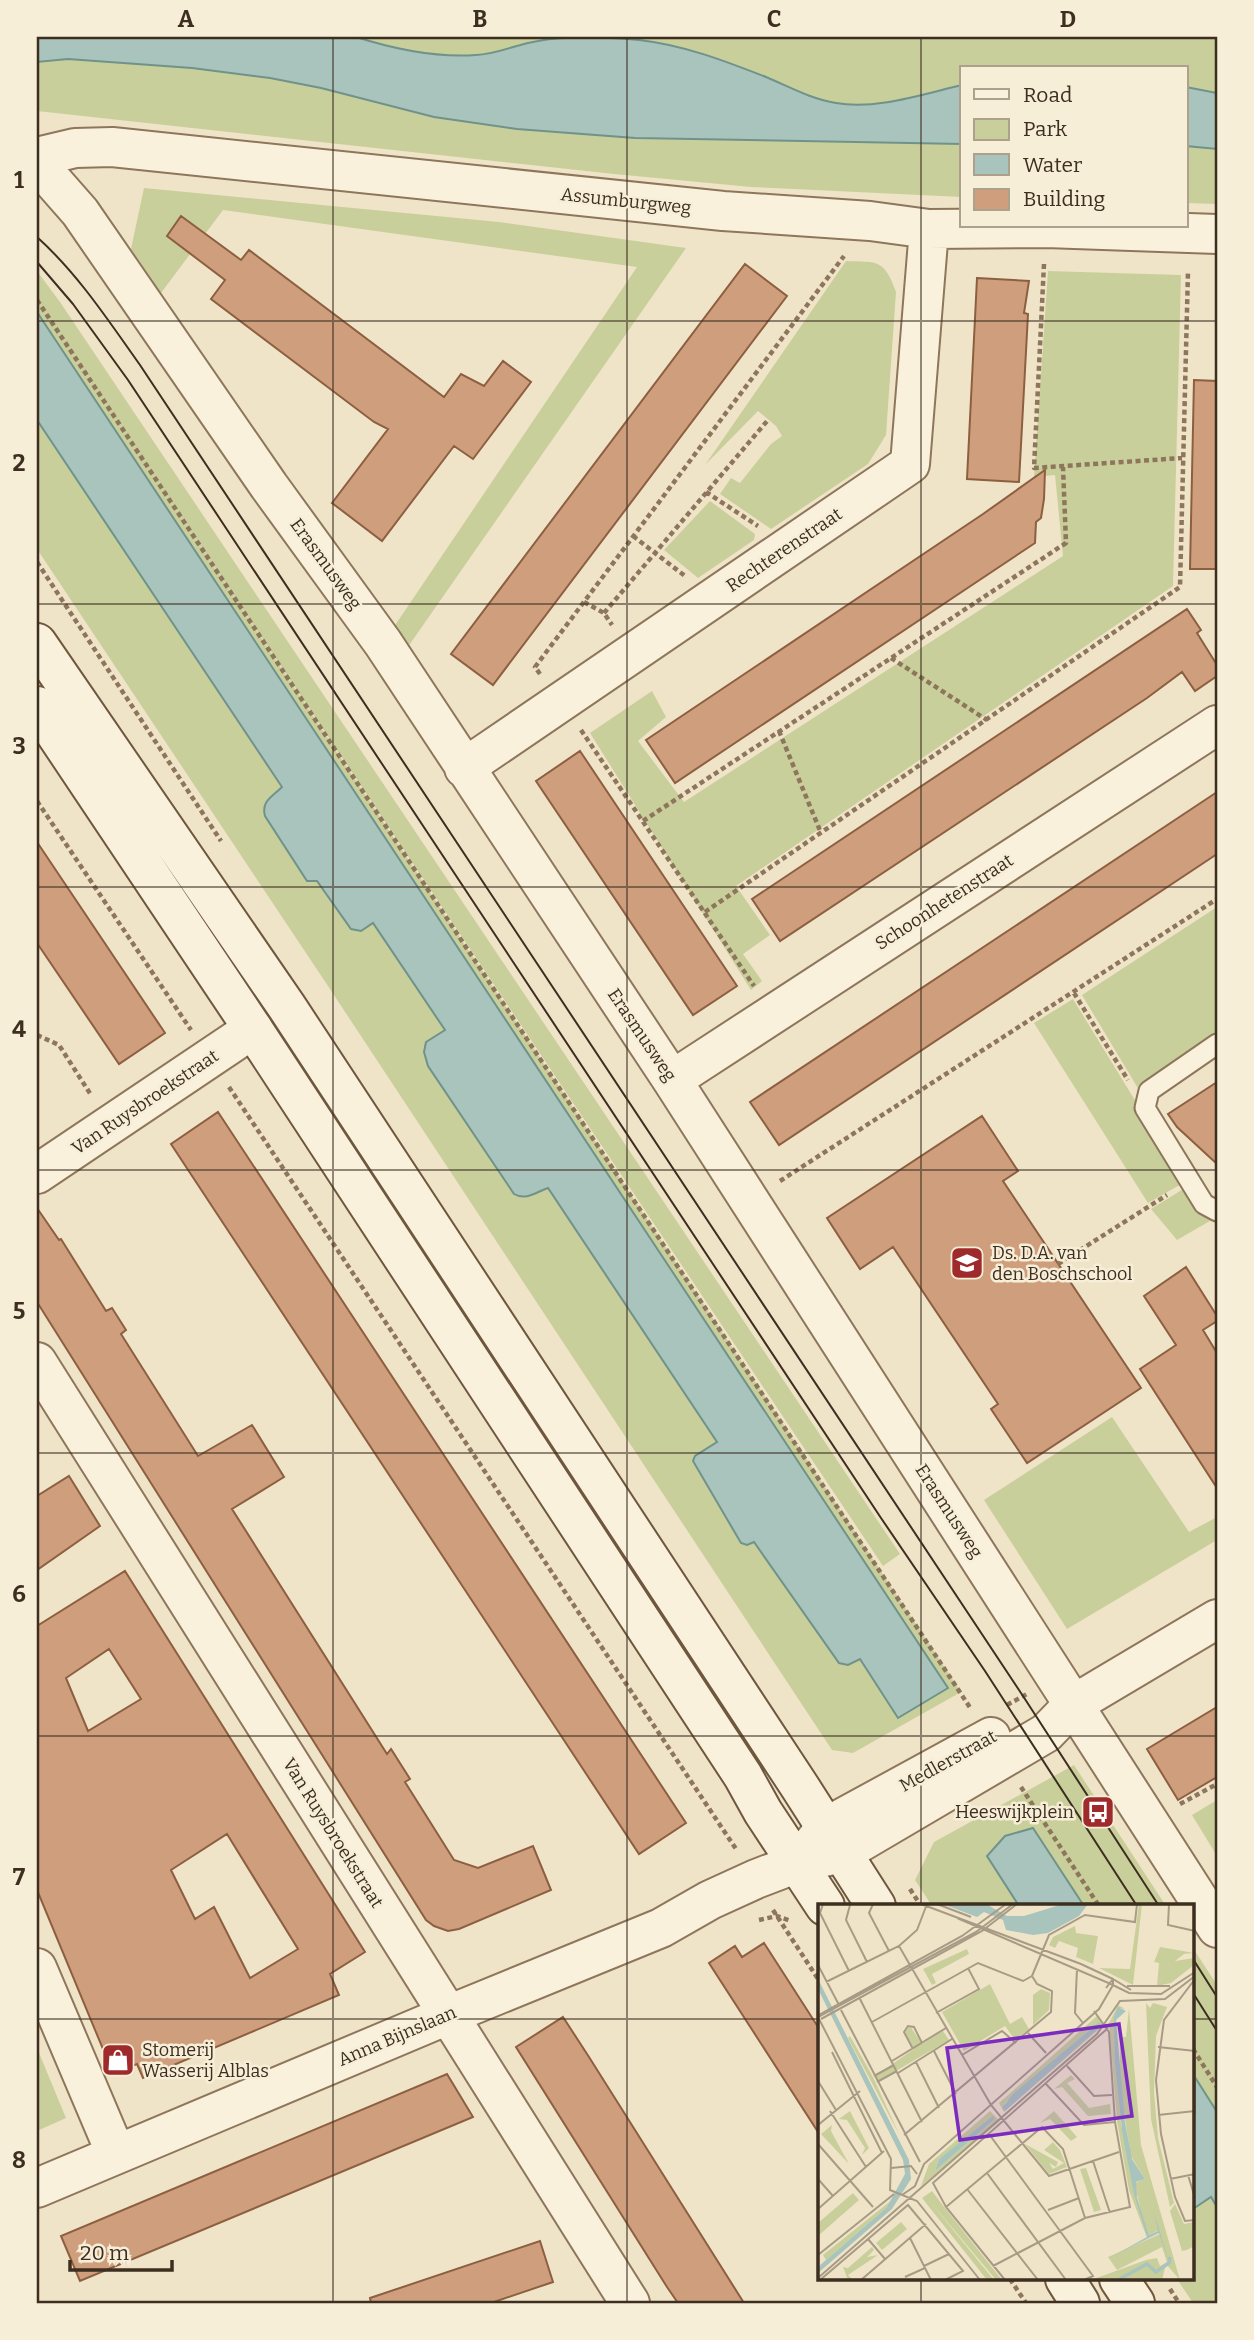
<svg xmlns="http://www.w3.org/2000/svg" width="1254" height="2340" font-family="Bitter,serif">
<rect width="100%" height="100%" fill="#f0e4c8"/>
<path fill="#c9cf9b" d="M356,37H1217V93L1186,87V68H962V85C923,94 876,110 836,103C809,98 786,85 761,75C710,56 663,41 607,38C585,37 560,37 538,41C517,44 498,54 476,55C436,58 394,49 356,37Z
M68,59L192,68L270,78L321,88L434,117L517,129L635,138L962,144V197L751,187L614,174L37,111V62Z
M1186,146L1217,149V204L1186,203Z
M144,188L499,222L686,248L396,664L383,643L637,267L223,210L161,293L131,249Z
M846,261C878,262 884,259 896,292L886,435L868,464L771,529L720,494L731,478L740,483L771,444L782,436L776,426L758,411L705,465Z
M37,271L60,302L900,1554L883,1566L159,484L961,1692L853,1753L832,1750L326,983L37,549V420L282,788L266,801L351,929L373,923L445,1030L426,1043L424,1052L428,1066L514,1194L528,1197L548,1187L717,1443L695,1456L839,1663L860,1658L898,1718L948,1687L37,312Z
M1048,271L1181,275L1173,586L736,886L770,935L743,954L762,981L751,990L590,733L652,691L666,717L638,741L684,802L1063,556L1055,475L1034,477Z
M710,501L755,534L754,540L698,578L664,550Z
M1217,907V1036L1139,1090L1082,995Z
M1073,999L1185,1182L1148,1203L1034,1023Z
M1188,1186L1210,1221L1177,1240L1151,1209Z
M1112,1417L1189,1532L1217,1517V1540L1067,1629L984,1500Z
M1074,1765L1166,1906H1084L1033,1828L987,1856L1019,1906H932L915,1880L934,1842Z
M1217,1800V1856L1192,1815Z
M1193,1948L1217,1985V2112L1193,2074Z
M37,2048L66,2118L37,2131Z
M1211,2197L1217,2207V2303H1193L1177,2279H1193V2209Z"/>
<path fill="#a9c4bc" stroke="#6f938a" stroke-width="2" d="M37,37H356C394,49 436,58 476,55C498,54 517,44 538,41C570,35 607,37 639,40C684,45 725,61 766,77C790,87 811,99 836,103C876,110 923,94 962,85V144L635,138L517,129L434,117L321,88L270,78L192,68L68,59L37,62Z
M1186,87L1217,93V149L1186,146Z
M37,312L948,1688L898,1718L860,1659L848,1665L839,1663L754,1542L747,1545L741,1543L693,1461L695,1456L717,1442L548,1188C536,1192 526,1201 514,1194L428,1066L424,1052L426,1042L445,1030L373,923L361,931L351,929L317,881H307L265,816C261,801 272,797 282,787L37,420Z
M1033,1828L1084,1906H1019L987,1856L1005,1836Z
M1193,2074L1217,2112V2207L1211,2197L1193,2209Z"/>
<path fill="#cf9f7d" stroke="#8d5f41" stroke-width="2" fill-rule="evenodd" d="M181,216L241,260L249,250L444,397L461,374L484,386L503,361L531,382L473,459L454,446L382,541L332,503L388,429L374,422L211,299L225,280L167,236Z
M745,264L787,296L493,685L451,654Z
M977,278L1029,281L1024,313L1028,314L1019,482L967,479Z
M1194,380L1217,381V569H1190Z
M1045,470L1044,499L1041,518L1036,522L1035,543L675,783L646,740L983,514Z
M1187,609L1201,630L1197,633L1217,665V676L1195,691L1182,672L1147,698L780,941L752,899Z
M580,751L737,986L693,1015L536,781Z
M1217,792V854L779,1145L750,1102Z
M37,842L165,1033L119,1064L37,943Z
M1217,1082V1164L1177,1127L1168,1114Z
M218,1112L686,1823L639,1854L171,1144Z
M982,1116L1018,1171L1003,1181L1141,1388L1027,1463L991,1409L998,1404L893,1247L860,1269L827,1218Z
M37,1208L59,1240L61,1239L106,1311L112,1308L126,1330L121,1334L198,1456L252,1425L284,1477L232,1509L387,1754L391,1749L410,1779L405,1782L454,1860L478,1868L533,1846L551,1890L459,1929L448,1931L434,1926L426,1920L37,1302Z
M1186,1267L1217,1316V1321L1203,1330L1217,1353V1488L1140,1369L1176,1345L1144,1296Z
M69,1476L100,1526L37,1570V1496Z
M125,1571L365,1952L330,1974L339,1995L143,2078L137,2064L122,2070L110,2066L37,1890V1626ZM109,1649L141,1699L88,1731L66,1678ZM227,1834L298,1949L250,1978L214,1907L195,1919L171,1870Z
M1217,1707V1777L1178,1800L1147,1749Z
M764,1943L820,2030V2135L709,1963L735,1946L742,1957Z
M563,2017L589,2057L744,2303H678L667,2287L516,2047Z
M447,2074L473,2117L80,2281L61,2236Z
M540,2241L553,2282L491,2303H371L370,2298Z"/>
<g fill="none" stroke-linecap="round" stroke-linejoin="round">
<defs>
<path id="lane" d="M1217,1044L1149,1091L1145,1108L1204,1204L1217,1211"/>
<path id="street" d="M37,157L75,148L112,147L723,211L870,221L929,229L1046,228L1217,234
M37,163L80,212L269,486L383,643L672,1080L1217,1928
M464,768L910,464L929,229
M672,1080L1217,725
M37,1174L253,1029
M37,1362L630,2303
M806,1852L826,1827L991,1737
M37,1968L116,2154
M37,2188L448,2015L661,1928L710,1900L756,1879L798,1863L842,1853L1046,1733L1074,1704L1217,1619"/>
<path id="secondary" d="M37,643L287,1007L800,1787L876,1906
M37,706L253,1029L743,1776L763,1812L825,1906
M1065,2279L1080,2303
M1119,2279L1135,2303"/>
</defs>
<use href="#lane" stroke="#8d765c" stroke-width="23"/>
<use href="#street" stroke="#8d765c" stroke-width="42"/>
<use href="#secondary" stroke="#6f573f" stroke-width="42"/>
<path stroke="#8d765c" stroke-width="4.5" stroke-dasharray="5 3.5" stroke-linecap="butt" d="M1044,264L1034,468L1182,458
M37,300L971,1709
M706,492L758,526
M633,536L685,576
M37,562L221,841
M584,602L604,613L612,625
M604,613L768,420
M891,658L987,720
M540,674L535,667L844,256
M581,730L754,986
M779,731L821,833
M37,801L191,1030
M643,821L1066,543L1063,467
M705,912L1180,587L1188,271
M1074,993L1128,1080
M37,1035L59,1045L91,1095
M229,1087L736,1849
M780,1181L1217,899
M1058,1264L1167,1195
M1007,1705L1027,1694
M1021,1787L1099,1906
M1180,1804L1217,1784
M910,1889L921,1906
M773,1910L820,1982
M759,1920L777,1916L791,1921
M1193,2049L1217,2087
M1010,2279L1026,2303
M1170,2289L1179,2303"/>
<use href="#lane" stroke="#faf1dc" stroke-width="19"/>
<use href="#street" stroke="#faf1dc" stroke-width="38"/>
<use href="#secondary" stroke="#faf1dc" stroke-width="38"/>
<path stroke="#3d2e20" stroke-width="2" d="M37,237C78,274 108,320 140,365L1023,1696L1159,1906
M37,262L73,304L128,380L881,1518L985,1671L1137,1906
M1193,1959L1217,1997
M1193,1993L1217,2031"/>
</g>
<path fill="none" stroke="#3d2e20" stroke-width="2" stroke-opacity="0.55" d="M333,37V2303M627,37V2303M921,37V1906M37,321H1217M37,604H1217M37,887H1217M37,1170H1217M37,1453H1217M37,1736H1217M37,2019H820M1193,2019H1217M921,2279V2303"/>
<defs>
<symbol id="school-square" viewBox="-11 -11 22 22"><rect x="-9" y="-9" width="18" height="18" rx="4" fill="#9e2a2b" stroke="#f7eed8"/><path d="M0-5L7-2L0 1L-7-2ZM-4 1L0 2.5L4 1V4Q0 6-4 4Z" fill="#fff"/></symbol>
<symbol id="bus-square" viewBox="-11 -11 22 22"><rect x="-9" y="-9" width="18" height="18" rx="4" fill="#9e2a2b" stroke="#f7eed8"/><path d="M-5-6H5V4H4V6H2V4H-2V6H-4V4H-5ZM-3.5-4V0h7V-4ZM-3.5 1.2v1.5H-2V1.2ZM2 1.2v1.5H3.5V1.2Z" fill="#fff"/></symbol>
<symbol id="shop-square" viewBox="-11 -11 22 22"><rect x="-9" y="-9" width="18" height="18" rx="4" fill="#9e2a2b" stroke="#f7eed8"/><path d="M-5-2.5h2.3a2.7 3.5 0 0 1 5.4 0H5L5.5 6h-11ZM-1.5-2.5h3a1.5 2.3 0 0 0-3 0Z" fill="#fff"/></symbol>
</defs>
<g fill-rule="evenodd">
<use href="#school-square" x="948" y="1244" width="38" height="38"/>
<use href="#bus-square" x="1079" y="1793" width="38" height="38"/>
<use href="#shop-square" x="99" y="2041" width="38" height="38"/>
</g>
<g text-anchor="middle" stroke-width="5" stroke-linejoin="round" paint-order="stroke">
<g font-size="18" fill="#3d2e20" stroke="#f7eed8">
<text transform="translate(626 201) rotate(6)" y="6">Assumburgweg</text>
<text transform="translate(784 550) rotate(-34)" y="6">Rechterenstraat</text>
<text transform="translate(326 564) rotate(54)" y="6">Erasmusweg</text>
<text transform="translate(944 902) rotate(-33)" y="6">Schoonhetenstraat</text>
<text transform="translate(642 1035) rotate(56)" y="6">Erasmusweg</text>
<text transform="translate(145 1102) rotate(-34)" y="6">Van Ruysbroekstraat</text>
<text transform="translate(949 1511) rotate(57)" y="6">Erasmusweg</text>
<text transform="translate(948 1761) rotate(-29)" y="6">Medlerstraat</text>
<text transform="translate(333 1833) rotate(58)" y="6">Van Ruysbroekstraat</text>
<text transform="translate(397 2036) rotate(-23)" y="6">Anna Bijnslaan</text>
</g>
<g font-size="18" fill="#3d2e20" stroke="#f7eed8" text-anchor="start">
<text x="992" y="1259">Ds. D.A. van<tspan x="992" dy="21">den Boschschool</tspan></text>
<text x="1074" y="1818" text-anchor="end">Heeswijkplein</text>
<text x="142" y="2056">Stomerij<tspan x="142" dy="21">Wasserij Alblas</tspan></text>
</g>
</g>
<g transform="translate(818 1904)">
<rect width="376" height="376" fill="#f0e4c8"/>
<path d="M321,0H324L315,81L281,64L312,65ZM257,22L258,29L280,32L275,60L258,53L260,44L241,37L237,44L231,41L235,33ZM342,43L376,49L366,50L357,57L376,54V61L353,79L339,82L341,59L336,58ZM149,45L151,50L114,70L118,79L114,81L105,65ZM172,80L192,120L204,113L211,125L197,136L187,122L146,147L124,108ZM223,85L232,89L231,106L215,121V91ZM328,99L332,104L335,99L349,103L338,132L336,188L340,234L356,299L352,303L333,215ZM300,101L307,105L300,104L296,112L303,220L329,334L311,286L299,217L291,119ZM311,104L323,241L362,376L348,360L344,376H273L328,356L339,354L342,362L349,358L344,343L299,366L290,353L342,330L341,326L331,331L320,300L317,279L327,275L313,252L302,184V133H308ZM279,112L286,120L279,127L186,208L181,199ZM277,121L186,207L187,199ZM92,122L104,140L125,127L131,136L59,178L57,172L96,145L87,128ZM32,132L55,173L82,232L30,134ZM253,171L257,175L249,179L271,204L292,200L293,210L270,212L244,183L236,185ZM32,207L51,244L44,251L47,244L29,216L21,215ZM172,207L182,217L103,282L111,260ZM176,213L177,215L117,267L121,255ZM236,207L259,233L253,237L232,215L222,219ZM14,221L13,227L31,260L3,230ZM222,224L242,246L249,263L231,270L207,240L240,258L238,263L231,259L235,265L246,259L226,246L235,238ZM268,264L283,306L276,308L262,265ZM114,287L127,304L184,376H178L110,295L176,376H169L104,294ZM35,289L41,296L0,332V319ZM75,295L69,303L8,356L5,351ZM357,300L366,320L376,318V342L369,346L364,347L352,307ZM83,318L89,325L64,346L58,339ZM54,343L56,346L49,353L60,351L30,371L35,376H30L25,363L30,364Z" fill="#c9cf9b" fill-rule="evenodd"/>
<path d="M125,0H168L189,12H206L245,0H270L261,12L230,29L215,31L188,26L185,16L166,8L159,13ZM0,75L91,256L93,275L74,305L0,369V363L69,303L87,270L85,256L0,85ZM300,103L308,107L298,116L307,218L314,255L327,275L318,278L319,294L331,331L340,327L336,308L351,358L341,329L293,353L329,333L316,290L304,227L297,159L296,112ZM281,118L283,122L187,207L184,204L195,190ZM175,212L177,215L117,267L121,255Z" fill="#a9c4bc"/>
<path fill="none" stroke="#a9c4bc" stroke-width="3.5" d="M300,376L329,360L338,368L351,359L352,353"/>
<path fill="none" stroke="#a89b85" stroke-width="2" d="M5,0L2,9L31,67M55,0L51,9L71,47M103,0L263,60L295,75V81L139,14M119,0L153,13M351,0L350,21L377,27M32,1L28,16L49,58M81,42L173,201L231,272L301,248M0,61L21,101M259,65L257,109L265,119M214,72L231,31L267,11L317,18L319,0M377,75L346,116L338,176L343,230L357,293L367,317L377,316M8,78L81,42L99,26L109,0M309,82H352M288,84L295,75L313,86M42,95L104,218M23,106L102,258M118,109L161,85L150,64M1,111L144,32L188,0M0,113L73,255L72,286L99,297L162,376M0,113L158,28L195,0M3,115L164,27L199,0M54,118L160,59L205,77L214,72M210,129L228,149M340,143L377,147M95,145L86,128L90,122L96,123L104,139M377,145V210M116,147L138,190M14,148L64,249M144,151L184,127L198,139M74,157L128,124M98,158L121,204M249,162L276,192L294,191M80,169L134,135M56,172L76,161M0,177L18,206M59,178L79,167M228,180L266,221L297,218M12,207L48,263M340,211L377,207M0,221L42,187M171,230L275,372L266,376M86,231L233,108L234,87L219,80L214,72M0,240L55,303M275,257L292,309M73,264L93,262L99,270M169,269L248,376M370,271L377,294M0,275L15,292M352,275L377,270M149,285L220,376M84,291L97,282L106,260L281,105L295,81L311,89L343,90L377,68M128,303L224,223L245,245L267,314M0,305L66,247M230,306L261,294M92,334L113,376M50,335L67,355M0,351L76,290M106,362L131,350M175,362L267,314L312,303L297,218L291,128L276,107M87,373L107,364M0,374L279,130L302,97L347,95L377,72M2,376L90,301L145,367L127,376M43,376L108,320M187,376L128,303L115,279L290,124"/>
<path fill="#7b2cbf" fill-opacity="0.15" stroke="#7b2cbf" stroke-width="3.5" d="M301,120L314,212L142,236L129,144Z"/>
<rect width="376" height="376" fill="none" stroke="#3d2e20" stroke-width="3.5"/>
</g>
<rect width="1254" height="2340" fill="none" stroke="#f7eed8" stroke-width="77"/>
<rect x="960" y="66" width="228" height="161" fill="#f7eed8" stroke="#ada18e" stroke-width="2"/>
<rect x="974" y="89" width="35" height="10" fill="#faf1dc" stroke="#ada18e" stroke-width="2"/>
<text x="1023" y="102" font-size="21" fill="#3d2e20">Road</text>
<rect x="974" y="119" width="35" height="21" fill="#c9cf9b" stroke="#ada18e" stroke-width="2"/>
<text x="1023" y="136" font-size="21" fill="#3d2e20">Park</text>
<rect x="974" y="154" width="35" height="21" fill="#a9c4bc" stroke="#ada18e" stroke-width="2"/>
<text x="1023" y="172" font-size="21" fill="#3d2e20">Water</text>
<rect x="974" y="189" width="35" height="21" fill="#cf9f7d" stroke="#ada18e" stroke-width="2"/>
<text x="1023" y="206" font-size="21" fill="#3d2e20">Building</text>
<path d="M70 2260v10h102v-10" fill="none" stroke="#3d2e20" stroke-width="3.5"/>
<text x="80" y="2260" font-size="21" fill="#3d2e20" stroke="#f7eed8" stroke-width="5" paint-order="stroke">20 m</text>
<rect x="38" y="38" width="1178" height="2264" fill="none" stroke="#3d2e20" stroke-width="2.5"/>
<g font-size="23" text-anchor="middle" font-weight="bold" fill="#3d2e20">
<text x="186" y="27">A</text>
<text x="480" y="27">B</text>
<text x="774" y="27">C</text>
<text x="1068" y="27">D</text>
<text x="19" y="188">1</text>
<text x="19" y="471">2</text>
<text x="19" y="754">3</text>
<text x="19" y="1037">4</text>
<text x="19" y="1319">5</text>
<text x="19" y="1602">6</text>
<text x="19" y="1885">7</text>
<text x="19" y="2168">8</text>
</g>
</svg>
